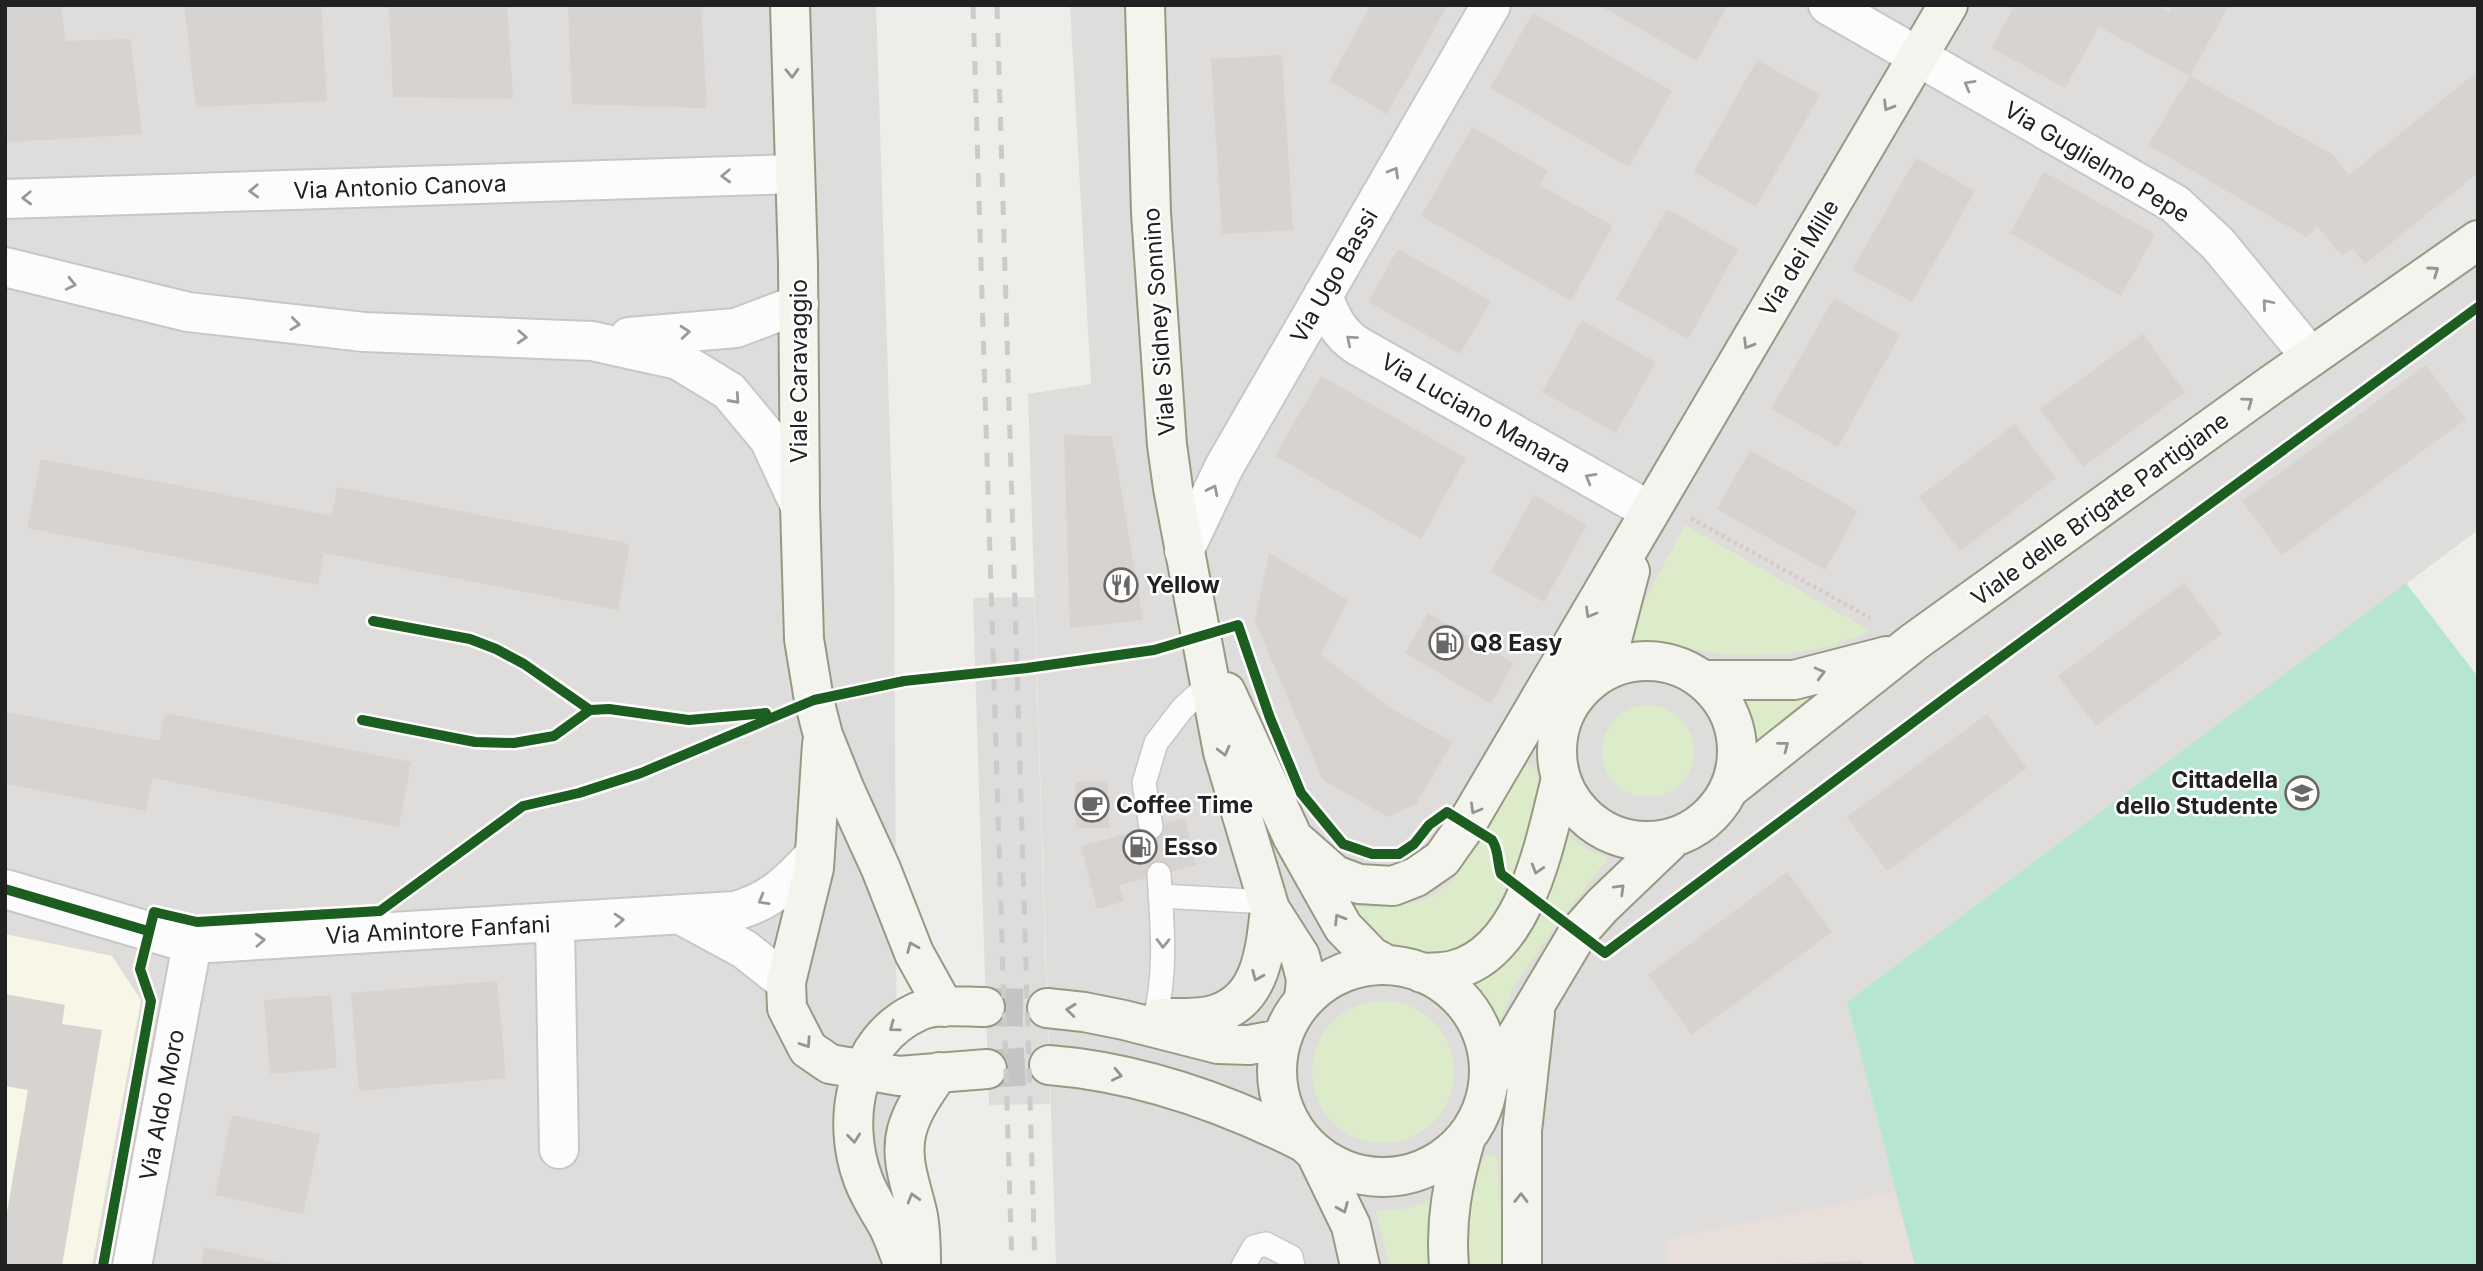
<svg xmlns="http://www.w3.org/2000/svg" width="2483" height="1271" font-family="Inter,sans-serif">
<rect width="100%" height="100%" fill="#efedea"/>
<path fill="#dedddb" d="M5,5H876L894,562L898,1266H5Z
M1070,5H2478V530L1847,1002L1915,1266H1056L1028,394L1091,384Z"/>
<path fill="#f7f6e7" d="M5,934L112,956L141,1000L92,1266H5Z"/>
<path fill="#e9dfda" d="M1895,1192L1915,1266H1668V1239Z"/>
<path fill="#dcebca" d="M1685,525L1870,631L1835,645L1787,654L1729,655L1648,643L1624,646L1622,643Z
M1831,689L1755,746L1740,695Z
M1602 751a46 46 0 1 1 92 0a46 46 0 1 1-92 0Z
M1523,764L1531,765L1539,775L1532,831L1493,915L1481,930L1462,947L1433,954L1400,949L1365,930L1345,904L1370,908L1412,903L1431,897L1453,881L1513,772Z
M1567,835L1586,849L1608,858L1553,929L1515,984L1499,1024L1486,1002L1470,986L1499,967L1523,936Z
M1312 1072a71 71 0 1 1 142 0a71 71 0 1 1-142 0Z
M1491,1154L1497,1157L1505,1266H1465C1467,1228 1469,1189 1486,1155Z
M1434,1200L1433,1266H1389L1376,1211L1405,1209Z"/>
<path fill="#b6e5d1" d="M2406,583L2478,677V1266H1915L1847,1002Z"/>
<path fill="#dfdedd" d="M5,571L369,641L357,704L5,636Z"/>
<path fill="#dedddc" d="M1034,597L1050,1104L989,1105L973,598Z"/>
<path fill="#d6d3d1" d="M5,5H61L65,41L130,39L142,134L8,142L5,112Z
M184,5H321L327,101L196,107Z
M389,5H507L513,99L393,97Z
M568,5H701L707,108L572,104Z
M1371,5H1448L1387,114L1329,81Z
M1598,5H1728L1697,61Z
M2015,5H2157L2169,12L2173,5H2229L2190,76L2099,27L2065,88L1992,48Z
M1533,13L1672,91L1629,167L1490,88Z
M1282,55L1293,230L1222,234L1211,59Z
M1757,60L1820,95L1756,207L1694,172Z
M2478,71V173L2365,264L2352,248L2342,256L2318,227L2306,237L2148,145L2190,76L2332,154L2349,175Z
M1472,127L1548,171L1540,185L1613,226L1571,301L1421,216Z
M1916,158L1975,191L1912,302L1852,270Z
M2044,172L2155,234L2121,296L2010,233Z
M1667,209L1738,249L1688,339L1616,299Z
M1398,249L1491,301L1460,354L1368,302Z
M1834,298L1900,335L1838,447L1771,409Z
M1582,320L1656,362L1616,433L1542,392Z
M2143,334L2185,392L2083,467L2040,409Z
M2426,365L2466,419L2282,555L2242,501Z
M1321,376L1466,458L1421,539L1275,456Z
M2015,424L2056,478L1960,551L1919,497Z
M1064,435L1112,436L1143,620L1070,628Z
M1750,450L1858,511L1825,570L1717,509Z
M41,459L332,516L337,487L630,544L618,610L324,553L318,585L27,528Z
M1534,495L1587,525L1544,602L1491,572Z
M1269,553L1348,600L1321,655L1390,708L1453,742L1416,804L1388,817L1323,780L1255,621Z
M2184,583L2222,634L2096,726L2058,676Z
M1428,613L1514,663L1491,704L1405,653Z
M5,712L159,741L165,713L411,762L399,827L152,778L146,811L5,784Z
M1987,714L2027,768L1887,871L1847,817Z
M1108,781L1109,828H1076L1075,782Z
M1185,818L1196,865L1119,885L1124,901L1097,909L1081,846Z
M1787,872L1832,932L1692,1035L1648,975Z
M497,981L506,1078L359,1091L351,993Z
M5,994L65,1005L62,1024L102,1030L62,1266H5V1224L28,1090L5,1086Z
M331,995L337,1068L270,1074L264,1000Z
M232,1115L320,1134L303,1214L215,1195Z
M204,1247L288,1265V1266H201Z
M1862,1261V1266H1778V1264Z"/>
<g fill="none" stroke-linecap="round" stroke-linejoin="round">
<path stroke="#c6c4c2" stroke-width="38" stroke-dasharray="38 19" stroke-linecap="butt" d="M985,1007L1047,1008
M987,1069L1049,1065"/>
<defs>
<path id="lane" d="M1151,827L1144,783L1156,743L1182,709L1210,683
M1160,896L1268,902
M1155,1018C1167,971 1162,923 1159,874
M1243,1266L1254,1247L1266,1244L1291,1257L1293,1266"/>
<path id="street" d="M1828,5L2175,204L2218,244L2311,357
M5,199L795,174
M5,267L188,312L364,332L592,341L678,360L729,391L769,439L800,506
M1323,295C1330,316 1339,334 1358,346L1650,511
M629,337L736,328L799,304
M1184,551L1224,467L1491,5
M5,889L192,944L735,911C773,900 788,883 814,856
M683,916L744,949L786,982
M555,923L559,1149
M132,1266L192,944"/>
<path id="secondary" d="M790,5L798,263L800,506L804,639L814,700L823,735L845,790L881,869L914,953L944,1007
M1145,5L1151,213L1167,445L1173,488L1223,752L1270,909L1300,956L1306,979L1304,999
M1557 751a90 90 0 1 1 180 0a90 90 0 1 1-180 0Z
M1599,674L1613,636L1630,571
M1704,680H1794L1887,656
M1226,692L1293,838L1343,927L1371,956L1387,965
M822,744L814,868L786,982L787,1008L808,1049L830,1064L899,1076L987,1069
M1730,788L1914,642L2271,385L2478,240
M1293,838L1335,875L1359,884L1393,886L1416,877L1442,859L1466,825L1948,5
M1277 1071a106 106 0 1 1 212 0a106 106 0 1 1-212 0Z
M1422,973C1432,972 1444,973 1454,970C1527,951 1545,840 1561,779
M1047,1008L1084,1012L1124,1020L1218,1044L1249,1045L1281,1039
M1160,1018C1176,1018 1194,1019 1209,1016C1261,1005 1265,953 1270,909
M1049,1065C1138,1072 1226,1103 1305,1143
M1488,1084L1578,933L1602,906L1673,838
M1316,1154L1351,1226L1360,1266
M904,1266C899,1253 894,1238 888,1226C879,1210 869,1196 863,1179C841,1120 855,1041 917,1012C936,1003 964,1007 985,1007
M921,1266C921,1249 921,1233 918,1216C912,1187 899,1160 907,1130C913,1108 927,1090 939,1072
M1449,1266C1445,1220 1453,1181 1466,1137
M1522,1266V1131L1535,1013"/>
</defs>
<use href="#lane" stroke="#c8c7c6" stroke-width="26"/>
<use href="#street" stroke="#c8c7c6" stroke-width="42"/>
<use href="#secondary" stroke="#989982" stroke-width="42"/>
<path stroke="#d8cac8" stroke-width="4.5" stroke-dasharray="3.5 3.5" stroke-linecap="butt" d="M1691,518L1870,618"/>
<use href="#lane" stroke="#fdfcfc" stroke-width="23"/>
<use href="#street" stroke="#fdfcfc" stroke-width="38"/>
<use href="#secondary" stroke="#f3f4ed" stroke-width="38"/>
<path stroke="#cbcbcb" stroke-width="5" stroke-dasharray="14 14" stroke-linecap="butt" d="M973,5L1012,1266
M997,5L1035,1266"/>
<defs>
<path id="cycleway" d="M373,621L470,639L496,649L524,664L590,710L609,709L689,720L766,713
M362,720L475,742L514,743L554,736L590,710
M5,889L148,931
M103,1266L151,1001L140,969L154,912L197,922L380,911L523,806L579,793L641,773L814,700L904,681L1027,668L1154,650L1238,625L1270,718L1301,793L1343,844L1372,854H1399L1414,844L1429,825L1447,812L1492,840C1499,850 1497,862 1501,874L1605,953L1952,693L2478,307"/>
</defs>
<use href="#cycleway" stroke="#fff" stroke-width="15"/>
<use href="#cycleway" stroke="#1b5e20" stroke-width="10"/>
</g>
<defs><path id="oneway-chevron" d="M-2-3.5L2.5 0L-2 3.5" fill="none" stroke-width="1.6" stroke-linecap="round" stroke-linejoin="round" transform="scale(1.75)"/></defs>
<g stroke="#949591">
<use href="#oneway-chevron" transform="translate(792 73) rotate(88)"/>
<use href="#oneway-chevron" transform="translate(1888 106) rotate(121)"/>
<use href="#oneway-chevron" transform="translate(2434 271) rotate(-35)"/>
<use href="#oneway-chevron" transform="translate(1748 344) rotate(121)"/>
<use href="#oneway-chevron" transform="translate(2248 402) rotate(-36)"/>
<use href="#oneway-chevron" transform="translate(1590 613) rotate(120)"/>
<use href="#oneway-chevron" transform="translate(1820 673) rotate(-15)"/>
<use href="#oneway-chevron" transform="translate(1784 746) rotate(-38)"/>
<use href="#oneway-chevron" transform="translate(1224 751) rotate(76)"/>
<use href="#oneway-chevron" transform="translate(1475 809) rotate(120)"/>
<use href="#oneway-chevron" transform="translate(1537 869) rotate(107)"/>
<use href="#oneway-chevron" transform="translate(1620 889) rotate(-44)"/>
<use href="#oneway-chevron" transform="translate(1339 919) rotate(-121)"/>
<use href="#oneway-chevron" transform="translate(912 947) rotate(-113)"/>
<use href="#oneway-chevron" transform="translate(1257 976) rotate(113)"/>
<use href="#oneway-chevron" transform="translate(1071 1010) rotate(-174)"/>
<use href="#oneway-chevron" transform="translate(894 1027) rotate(144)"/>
<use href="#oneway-chevron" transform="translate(806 1043) rotate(56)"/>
<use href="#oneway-chevron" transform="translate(1117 1075) rotate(13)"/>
<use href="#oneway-chevron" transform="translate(854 1138) rotate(84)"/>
<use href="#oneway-chevron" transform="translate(913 1198) rotate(-106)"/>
<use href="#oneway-chevron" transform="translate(1521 1198) rotate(-89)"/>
<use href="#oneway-chevron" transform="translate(1343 1208) rotate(67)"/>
</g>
<g stroke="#9a9999">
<use href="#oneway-chevron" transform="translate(1969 85) rotate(-150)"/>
<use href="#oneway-chevron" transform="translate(1394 172) rotate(-60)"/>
<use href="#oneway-chevron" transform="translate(726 176) rotate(178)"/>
<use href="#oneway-chevron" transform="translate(254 191) rotate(178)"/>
<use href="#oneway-chevron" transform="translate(27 198) rotate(178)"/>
<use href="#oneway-chevron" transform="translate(71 284) rotate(13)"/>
<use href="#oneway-chevron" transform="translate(2267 304) rotate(-130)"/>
<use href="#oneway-chevron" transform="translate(295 324) rotate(7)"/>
<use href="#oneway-chevron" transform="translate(685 332) rotate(-5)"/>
<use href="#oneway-chevron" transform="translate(522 337) rotate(3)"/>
<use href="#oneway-chevron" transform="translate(1351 340) rotate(-140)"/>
<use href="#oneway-chevron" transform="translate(735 399) rotate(48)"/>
<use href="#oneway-chevron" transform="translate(1590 478) rotate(-150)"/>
<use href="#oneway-chevron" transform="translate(1213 490) rotate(-64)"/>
<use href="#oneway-chevron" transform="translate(763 900) rotate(150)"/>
<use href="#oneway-chevron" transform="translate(619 920) rotate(-3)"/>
<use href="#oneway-chevron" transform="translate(260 940) rotate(-3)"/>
<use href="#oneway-chevron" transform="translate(1163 943) rotate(91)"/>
</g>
<defs>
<symbol id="restaurant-ring" viewBox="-11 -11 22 22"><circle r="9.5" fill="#fff" stroke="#696867" stroke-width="1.5"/><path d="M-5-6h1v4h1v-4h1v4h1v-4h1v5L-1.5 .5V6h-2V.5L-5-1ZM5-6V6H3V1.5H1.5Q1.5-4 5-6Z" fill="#696867"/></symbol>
<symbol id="fuel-ring" viewBox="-11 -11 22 22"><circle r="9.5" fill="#fff" stroke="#696867" stroke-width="1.5"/><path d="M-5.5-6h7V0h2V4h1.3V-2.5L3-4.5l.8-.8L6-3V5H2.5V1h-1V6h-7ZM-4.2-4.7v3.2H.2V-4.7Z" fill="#696867"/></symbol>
<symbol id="school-ring" viewBox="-11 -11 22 22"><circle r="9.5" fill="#fff" stroke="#696867" stroke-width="1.5"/><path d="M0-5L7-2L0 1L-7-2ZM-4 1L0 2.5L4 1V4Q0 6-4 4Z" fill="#696867"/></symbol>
<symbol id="cafe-ring" viewBox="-11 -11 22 22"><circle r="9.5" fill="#fff" stroke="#696867" stroke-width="1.5"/><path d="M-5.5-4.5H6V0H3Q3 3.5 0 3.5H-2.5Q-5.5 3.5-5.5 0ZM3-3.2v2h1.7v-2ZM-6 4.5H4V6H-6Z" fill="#696867"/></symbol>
</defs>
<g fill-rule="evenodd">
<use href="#restaurant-ring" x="1102" y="566" width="38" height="38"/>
<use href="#fuel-ring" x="1427" y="624" width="38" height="38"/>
<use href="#school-ring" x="2283" y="774" width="38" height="38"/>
<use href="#cafe-ring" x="1073" y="786" width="38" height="38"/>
<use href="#fuel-ring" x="1121" y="828" width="38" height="38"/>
</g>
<g text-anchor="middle" stroke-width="5" stroke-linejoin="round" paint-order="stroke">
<g font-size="23" fill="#212121" stroke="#fff">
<text transform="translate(2097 162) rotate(31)" y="8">Via Guglielmo Pepe</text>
<text transform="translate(400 187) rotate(-2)" y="8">Via Antonio Canova</text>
<text transform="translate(1799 258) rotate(-59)" y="8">Via dei Mille</text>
<text transform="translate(1334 276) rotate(-60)" y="8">Via Ugo Bassi</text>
<text transform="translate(1159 322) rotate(-94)" y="8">Viale Sidney Sonnino</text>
<text transform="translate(799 371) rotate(-90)" y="8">Viale Caravaggio</text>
<text transform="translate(1476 413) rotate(30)" y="8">Via Luciano Manara</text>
<text transform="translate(2100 509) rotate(-36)" y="8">Viale delle Brigate Partigiane</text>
<text transform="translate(438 930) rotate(-3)" y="8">Via Amintore Fanfani</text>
<text transform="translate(162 1105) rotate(-79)" y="8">Via Aldo Moro</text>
</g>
<g font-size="23" font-weight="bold" fill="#212121" stroke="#fff" text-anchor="start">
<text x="1146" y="593">Yellow</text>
<text x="1470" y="651">Q8 Easy</text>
<text x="2278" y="788" text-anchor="end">Cittadella<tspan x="2278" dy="26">dello Studente</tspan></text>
<text x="1116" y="813">Coffee Time</text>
<text x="1164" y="855">Esso</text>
</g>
</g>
<rect width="2483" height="1271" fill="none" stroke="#212121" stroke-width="14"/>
</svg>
